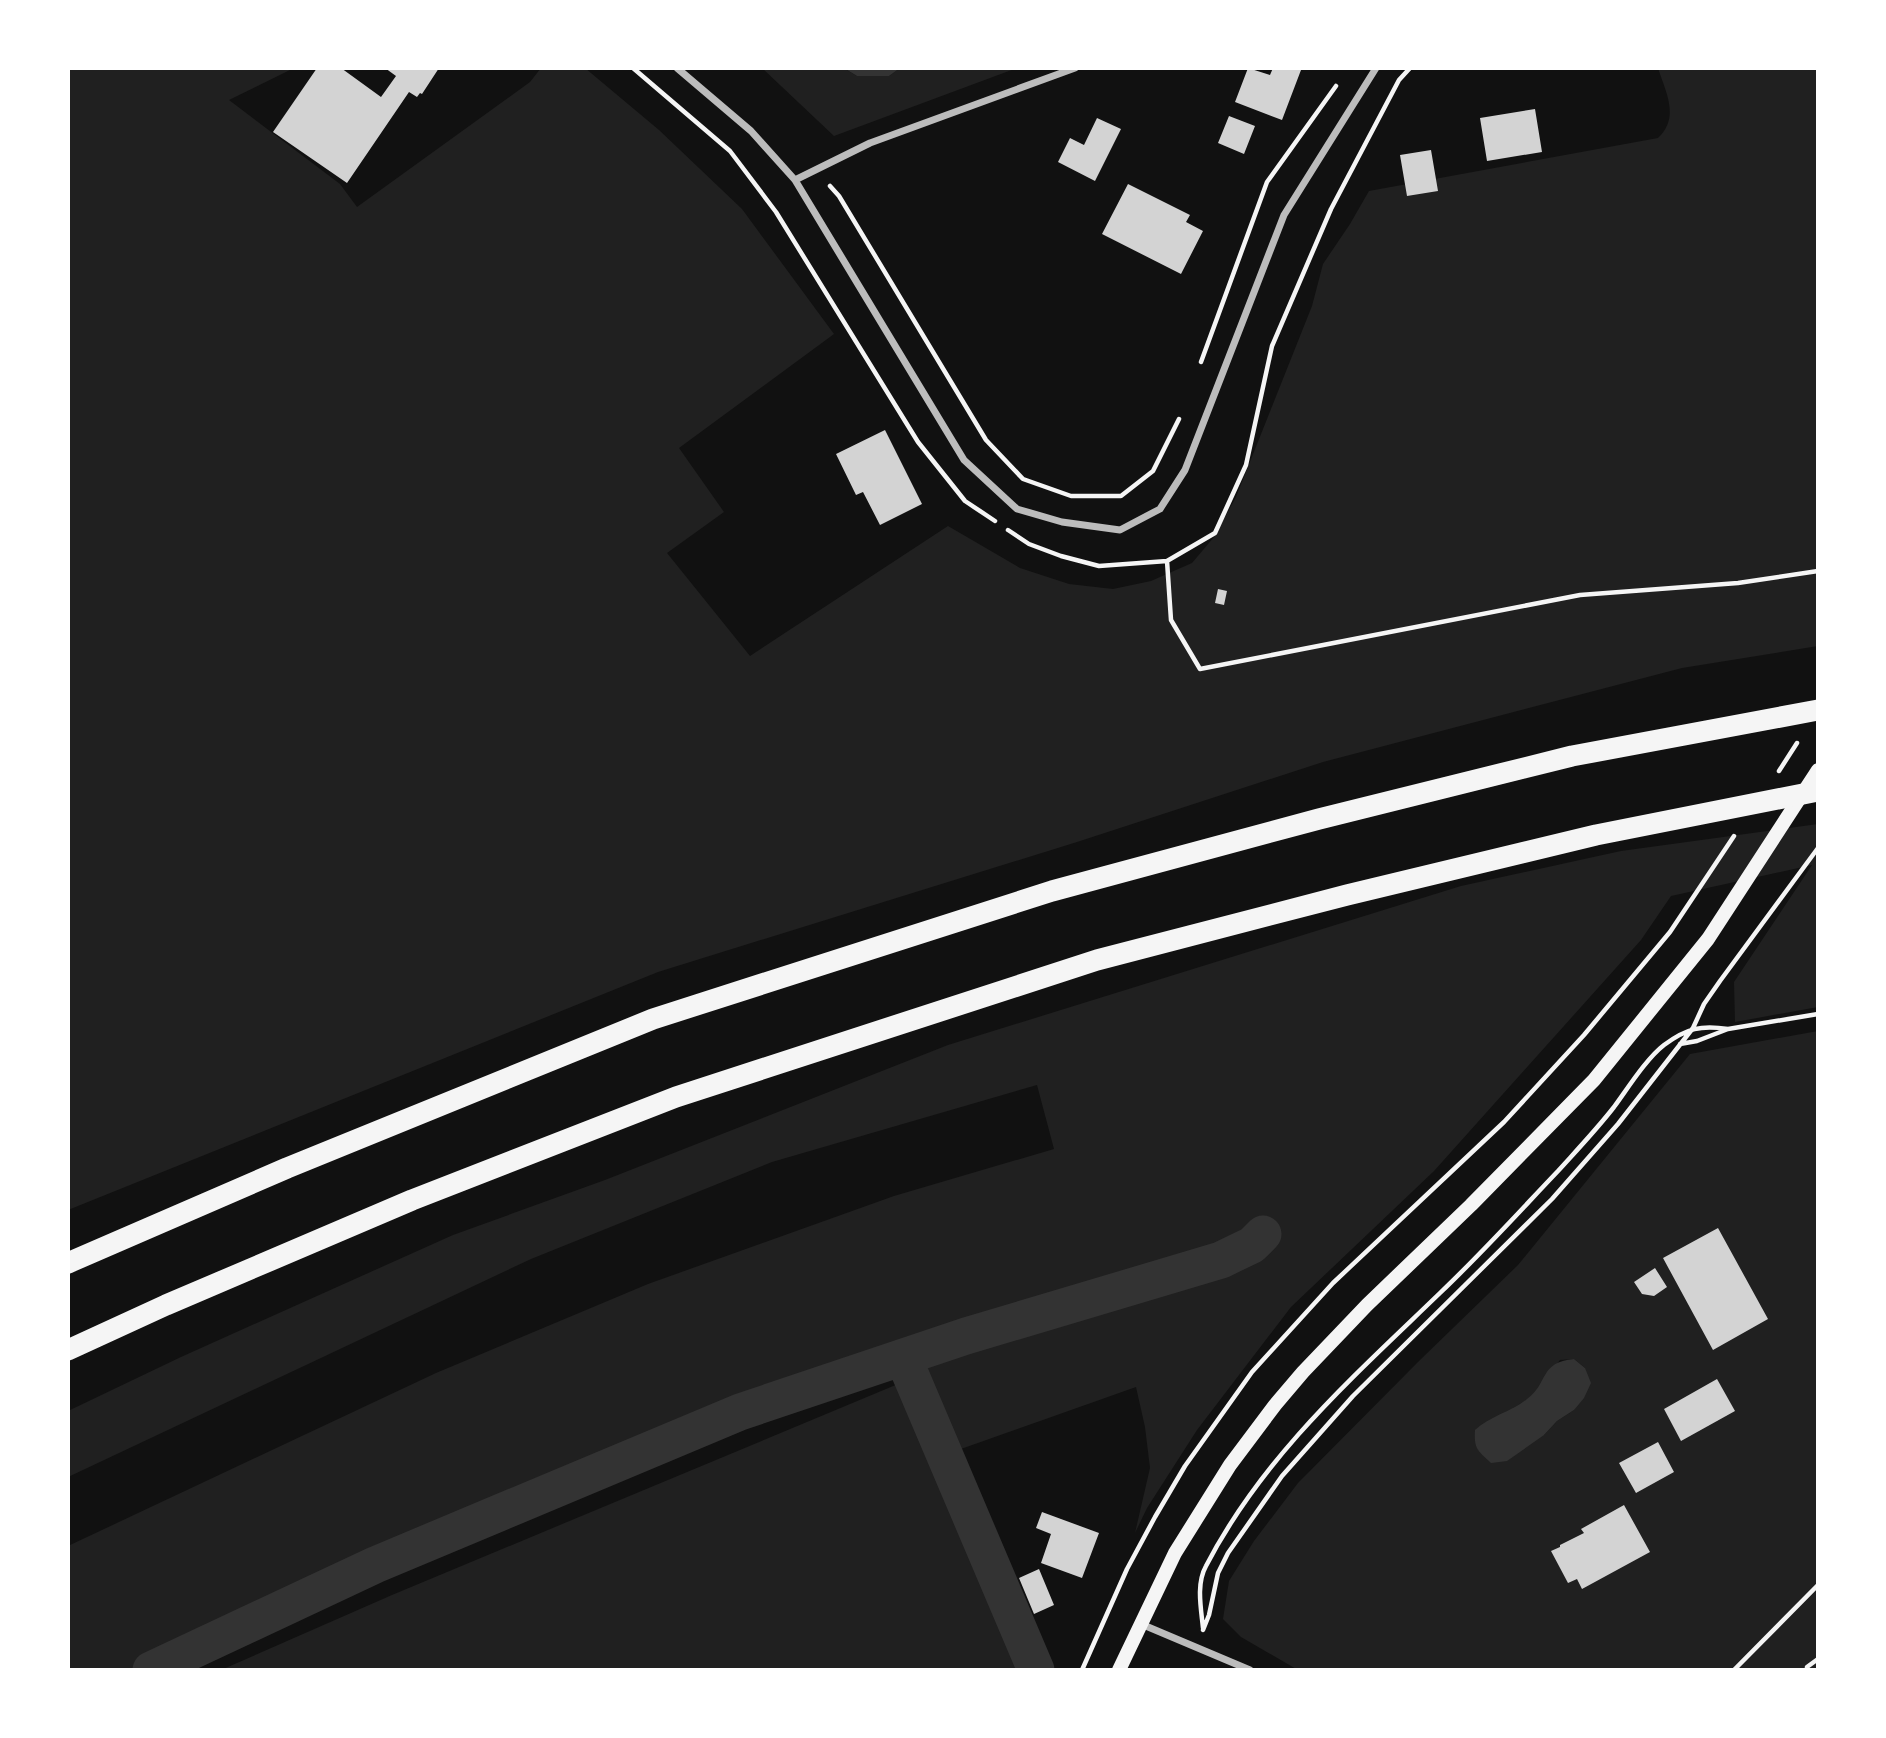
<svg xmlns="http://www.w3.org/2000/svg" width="1886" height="1738" font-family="Ubuntu,sans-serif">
<rect width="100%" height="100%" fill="#111"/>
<path fill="#202020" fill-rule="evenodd" d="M68,68H294L229,100L340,184L357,207L530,82L541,68H585L659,130L742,209L834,334L679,448L724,512L667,553L750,656L948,526L1020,568L1069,584L1113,589L1151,581L1192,563L1214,537L1236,497L1312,306L1323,264L1350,224L1369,191L1658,138C1680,117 1666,93 1658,68H1818V646L1682,668L1323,762L1077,842L658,972L68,1210Z
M762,68H844L857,76H889L900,68H1017L834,136Z
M1818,824V1007L1735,1022L1734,982L1812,865L1671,896L1641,940L1434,1171L1291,1307L1197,1430L1147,1508L1135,1533L1150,1468L1145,1427L1136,1387L944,1455L898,1347L369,1557L129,1670H68V1546L436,1373L648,1284L894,1196L1054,1149L1037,1085L772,1162L531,1259L68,1477V1411L181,1357L453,1235L605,1180L948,1045L1461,886L1621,851Z
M1818,1031V1670H1298L1241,1637L1223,1619L1229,1581L1254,1541L1298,1483L1419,1361L1518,1265L1690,1054ZM1574,1359L1585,1368L1574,1410L1557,1421L1544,1435L1513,1408L1530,1398L1560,1360Z
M898,1384L1021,1670H221L392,1595Z"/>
<path fill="#333" d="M844,68H900L889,76H857Z
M1574,1359L1585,1368L1591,1383L1584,1398L1574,1410L1557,1421L1544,1435L1507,1461L1491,1463C1477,1450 1474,1449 1475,1430C1490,1416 1511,1412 1527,1399C1549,1383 1539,1362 1574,1359Z"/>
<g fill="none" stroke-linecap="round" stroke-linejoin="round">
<path stroke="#333" stroke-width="37" d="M903,1357L1036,1670
M151,1670L375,1565L740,1412L966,1336L1221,1260L1252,1245L1263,1234"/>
</g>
<path fill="#d3d3d3" d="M317,68H341L381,97L396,76L385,68H439L422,94L420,93L417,97L409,92L347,183L273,132Z
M1248,68L1270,75L1273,68L1301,70L1282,120L1235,102Z
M1535,109L1542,152L1487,161L1480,118Z
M1229,116L1255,126L1244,154L1218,143Z
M1097,118L1121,129L1095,181L1058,162L1070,138L1084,145Z
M1431,150L1438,191L1407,196L1400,155Z
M1128,184L1190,215L1186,222L1203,231L1181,274L1102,234Z
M885,430L922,504L880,525L863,492L856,495L836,454Z
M1218,589L1227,591L1224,605L1215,603Z
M1718,1228L1768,1319L1713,1350L1663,1258Z
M1655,1268L1667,1287L1654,1296L1642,1294L1634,1282Z
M1717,1379L1735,1411L1681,1441L1664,1409Z
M1658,1442L1674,1472L1636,1493L1619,1463Z
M1624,1505L1650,1552L1582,1589L1577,1579L1568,1583L1551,1551L1560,1547V1545L1584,1533L1581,1529Z
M1042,1512L1099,1533L1082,1578L1041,1563L1051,1534L1036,1528Z
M1039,1569L1054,1605L1034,1614L1019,1578Z"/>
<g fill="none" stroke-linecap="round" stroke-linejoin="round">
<path stroke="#f5f5f5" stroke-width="4.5" d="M633,68L730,151L776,212L918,442L965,501L995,521
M830,186L839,196L986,440L1023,479L1071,496H1121L1153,471L1179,419
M1201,362L1267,182L1336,86
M1008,530L1029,544L1061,556L1099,566L1167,561L1215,533L1246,465L1272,346L1331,209L1399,80L1410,68
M1167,561L1171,620L1200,669L1580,595L1738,583L1818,571
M1779,771L1797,743
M1680,1044L1697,1041L1728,1029L1818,1014
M1203,1628C1201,1608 1196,1584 1206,1566C1263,1456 1353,1377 1440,1293C1481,1254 1519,1212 1558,1171C1577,1150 1597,1129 1614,1107C1628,1088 1646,1059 1664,1045C1687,1028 1701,1025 1728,1029
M1203,1630L1209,1615L1218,1573L1228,1553L1282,1476L1353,1396L1552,1199L1618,1124L1693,1028L1704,1004L1720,981L1818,848
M1082,1670L1127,1569L1155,1517L1185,1466L1252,1372L1333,1283L1504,1122L1584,1035L1670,932L1734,836
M1734,1670L1818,1585
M1807,1670V1667L1818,1659"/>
<path stroke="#bcbcbc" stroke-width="7" d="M677,68L751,131L795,180L964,460L1017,509L1062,522L1120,530L1160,509L1185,470L1284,215L1376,68
M795,180L870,143L1075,68
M1141,1624L1250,1670"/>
<path stroke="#f5f5f5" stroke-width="14" d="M1119,1670L1175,1553L1230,1465L1275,1405L1303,1372L1367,1305L1471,1205L1594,1080L1708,939L1818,770"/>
<path stroke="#f5f5f5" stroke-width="21" d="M68,1263L287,1168L653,1019L1052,891L1319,819L1572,756L1818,710
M68,1350L166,1305L412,1200L676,1097L1097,960L1347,895L1596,835L1818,791"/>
</g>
<rect width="1886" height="1738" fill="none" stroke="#ffffff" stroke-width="140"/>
</svg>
